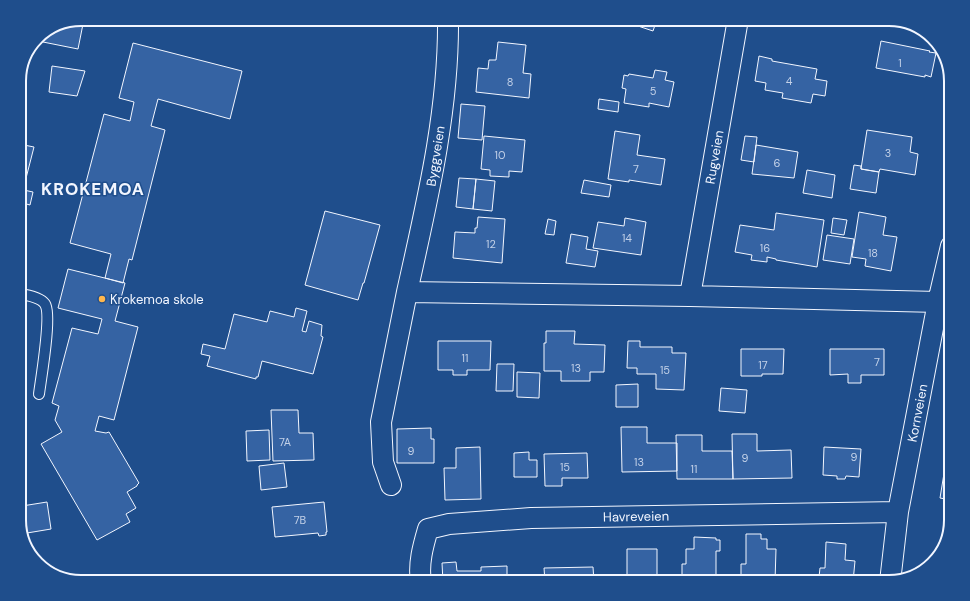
<svg xmlns="http://www.w3.org/2000/svg" width="970" height="601" font-family="'DM Sans',sans-serif">
<rect width="100%" height="100%" fill="#1f4e8c"/>
<path fill="#3563a3" stroke="#f2f6ff" d="M81,19H84L78,49L38,41L39,36Z
M634,19H657L653,31L632,24Z
M808,19H829L827,25L808,22Z
M881,41L930,51L929,52L936,53L931,77L925,75V77L876,68Z
M498,42L526,45L523,73L531,74L529,98L476,92L478,68L488,69L489,60H496Z
M133,43L242,71L230,119L158,99L151,126L165,130L132,260L129,259L123,283L105,278L111,254L70,243L104,114L130,121L134,102L119,98Z
M759,56L772,59V61L817,69L815,79L827,81L825,96L813,94L811,103L782,98L783,93L765,90L766,83L755,81Z
M945,58L949,72L943,71Z
M52,66L85,71L77,96L49,92Z
M655,70L667,72L665,80L674,82L669,107L649,103V107L624,103L626,89L622,88L624,75L628,76L629,74L653,78Z
M599,99L619,102L618,112L598,109Z
M461,104L485,106L482,140L458,138Z
M867,130L912,137L910,152L918,154L915,175L880,169L879,172L861,169Z
M615,131L640,135L637,155L665,159L661,185L629,180V182L608,179Z
M484,136L525,140L522,172L509,171V177L490,176V170L481,169Z
M745,136L757,137L754,162L741,160Z
M19,144L34,147L24,186L19,185Z
M756,145L798,152L794,178L752,174Z
M854,165L861,166V169L879,172L876,193L850,189Z
M807,170L835,175L832,198L803,193Z
M459,178L476,179L473,209L456,207Z
M476,179L495,181L492,211L473,209Z
M584,180L611,185L609,197L581,193Z
M19,189L33,192L30,205L19,202Z
M325,211L380,225L364,283H363L358,300L305,285Z
M859,212L886,217L883,235L897,237L891,271L865,266L866,259L852,257Z
M776,213L824,220L817,267L776,260V259L767,257V262L751,260L752,255L735,252L740,225L774,230Z
M478,217L505,219L502,263L453,258L455,232L475,233V228H477Z
M625,218L646,222L641,255L593,248L598,222L624,226Z
M833,218L847,220L844,235L831,233Z
M548,219L556,221L554,235L545,234Z
M571,234L588,237L586,249L598,251L595,267L566,263Z
M827,235L854,239L850,264L823,260Z
M68,269L125,283L115,321L138,327L114,420L99,416L95,431L106,433L109,432L139,483L137,485V486L127,492L136,508L126,514L130,522L97,540L41,444L62,432L55,420L59,406L52,403L72,328L98,334L102,319L58,308Z
M296,308L307,311L302,331L306,332L309,321L322,325L321,336L323,337L313,374L262,361L258,377H256V379L207,366L210,356L201,354L203,344L225,349L234,314L267,322L270,311L294,317Z
M546,331H575L574,344L605,345L604,372H590V381H561V371H544V343H546Z
M438,341H491L490,370H467V375H453V370H438Z
M628,341H640V347H672V353H686L684,390L656,389V374H637V368H627Z
M741,349H784L783,374H762V376H741Z
M830,349H884V375H861V383H848V374L830,375Z
M497,364H514L513,391H496Z
M517,372L540,373L539,398L517,397Z
M638,384V407H616V385Z
M721,388L747,390L745,413L719,411Z
M271,410H298L299,433H313L314,460L273,461Z
M621,427H647V443H677V471L622,472Z
M431,428V439H434V463H397V429Z
M269,430L270,460L247,461L246,431Z
M732,434H757V451L791,450L792,478L733,479Z
M676,435H702V451H732L733,479H677Z
M480,447L481,499L445,500L444,468H456V448Z
M824,447L861,449L859,477L846,476L845,479H837V476L823,475Z
M529,452V460H537V477H514V453Z
M587,453L588,478H562V486H545L544,454Z
M947,455L951,456V500L940,498Z
M284,463L287,487L261,490L259,466Z
M47,502L51,529L27,533L22,506Z
M324,502L327,532H326V535L319,536L318,533L275,537L272,507Z
M746,534H761V539H767V549H776L775,582H745V579H741V564H746Z
M694,537L716,538V540H720V551H716V582H685V579H682V564H686V549H694Z
M826,542L846,544L845,560L855,561L853,582H824V577H819L820,568H825Z
M627,549H657V582H627Z
M456,562L457,571H481V567L507,566V582H443L442,563Z
M593,567L594,582H545L544,568Z
M796,580L820,582H796Z"/>
<g fill="none" stroke-linecap="round" stroke-linejoin="round">
<defs>
<path id="lane" d="M19,294C27,295 40,297 45,304C52,315 41,378 39,394"/>
<path id="street" d="M407,292C427,202 449,111 448,19
M690,296L738,19
M391,485L383,462L381,422L407,292L690,296L938,302
M421,582C418,564 423,546 428,529L449,524L531,518L898,512
M890,582L898,512L938,302L951,246"/>
</defs>
<use href="#lane" stroke="#f2f6ff" stroke-width="12"/>
<use href="#street" stroke="#f2f6ff" stroke-width="22"/>
<use href="#lane" stroke="#1f4e8c" stroke-width="10"/>
<use href="#street" stroke="#1f4e8c" stroke-width="20"/>
</g>
<circle fill="#ffb74d" stroke="#1f4e8c" stroke-width="1.5" cx="102" cy="299" r="4"/>
<g text-anchor="middle" stroke-width="3" stroke-linejoin="round" paint-order="stroke">
<g font-size="11" fill="#c3d1e8">
<text x="900" y="67">1</text>
<text x="789" y="85">4</text>
<text x="510" y="86">8</text>
<text x="653" y="95">5</text>
<text x="888" y="157">3</text>
<text x="500" y="159">10</text>
<text x="777" y="167">6</text>
<text x="636" y="173">7</text>
<text x="627" y="242">14</text>
<text x="491" y="248">12</text>
<text x="765" y="252">16</text>
<text x="873" y="257">18</text>
<text x="465" y="362">11</text>
<text x="877" y="366">7</text>
<text x="763" y="369">17</text>
<text x="576" y="372">13</text>
<text x="665" y="374">15</text>
<text x="285" y="446">7A</text>
<text x="411" y="455">9</text>
<text x="854" y="461">9</text>
<text x="745" y="462">9</text>
<text x="639" y="466">13</text>
<text x="565" y="471">15</text>
<text x="694" y="473">11</text>
<text x="300" y="524">7B</text>
</g>
<g font-size="13" fill="#f2f6ff" stroke="#1f4e8c">
<text transform="translate(435 156) rotate(-81)" y="5">Byggveien</text>
<text transform="translate(714 157) rotate(-80)" y="5">Rugveien</text>
<text transform="translate(917 413) rotate(-79)" y="5">Kornveien</text>
<text transform="translate(636 516) rotate(-1)" y="5">Havreveien</text>
</g>
<g font-size="13" fill="#f2f6ff" stroke="#1f4e8c" text-anchor="start">
<text x="110" y="304">Krokemoa skole</text>
</g>
<g font-size="17" font-weight="bold" letter-spacing="1" fill="#f2f6ff" stroke="#1f4e8c">
<text x="93" y="195">KROKEMOA</text>
</g>
</g>
<path d="M0 0H970V601H0ZM81 26H889A55 55 0 0 1 944 81V520A55 55 0 0 1 889 575H81A55 55 0 0 1 26 520V81A55 55 0 0 1 81 26Z" fill="#1f4e8c" fill-rule="evenodd"/>
<path fill="none" stroke="#f2f6ff" stroke-width="2" d="M81 26H889A55 55 0 0 1 944 81V520A55 55 0 0 1 889 575H81A55 55 0 0 1 26 520V81A55 55 0 0 1 81 26Z"/>
</svg>
